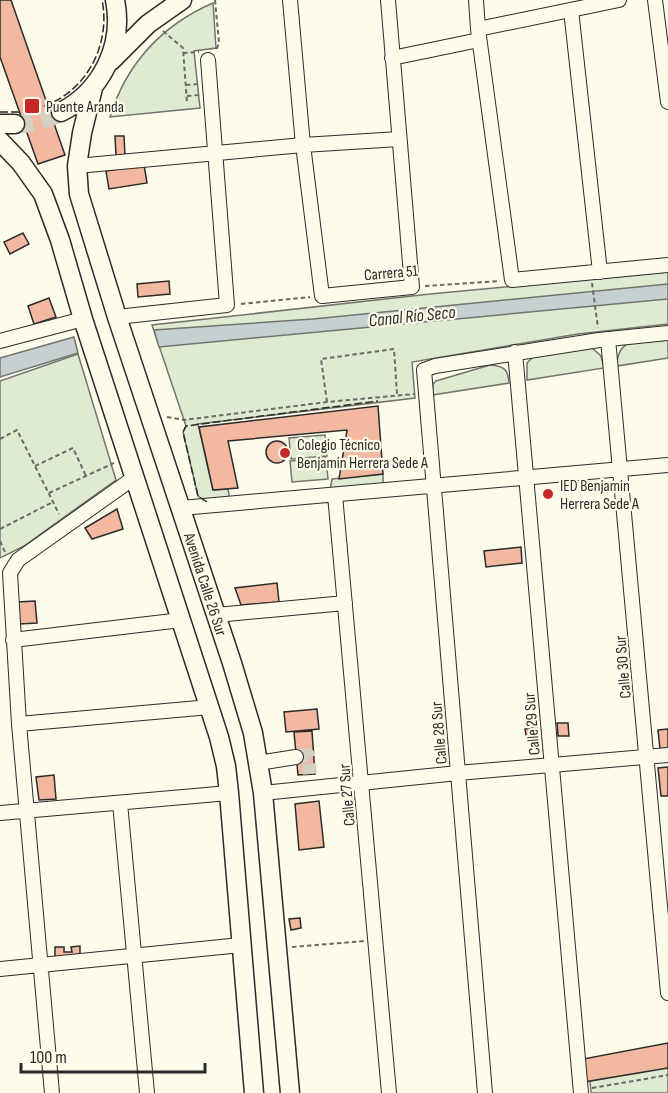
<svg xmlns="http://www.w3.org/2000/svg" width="668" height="1093" font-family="'Sofia Sans Condensed',sans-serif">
<rect width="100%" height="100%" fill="#fdfbea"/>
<path fill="#deebd1" stroke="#74746e" stroke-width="1.5" d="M213,3L216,48L194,51L200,108L110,117C126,64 162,25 213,3Z
M668,272V324L578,334L412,362L415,398L198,424L213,490L228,489L230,500L205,502L198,496L183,432L186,426L152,325L430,294Z
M668,338V358L617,366C617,335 644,341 668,338Z
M592,348L601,356L604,368L527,380V363L535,355Z
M78,354L116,480L24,546L0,558V381Z
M490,365C504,366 508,369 509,383L432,395L433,384L436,381Z
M325,435L327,456L291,459L289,438Z
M326,458L328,479L292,482L290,461Z
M383,474V484L330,490L332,479Z
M668,1067V1093H591L590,1080Z"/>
<path fill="#c7d0d0" stroke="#74746e" stroke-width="1.5" d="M668,284V299L159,347L154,330L313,319Z
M74,337L78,353L0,377V358Z"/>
<path fill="#f2b8a0" stroke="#2b2b2b" stroke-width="1.5" d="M0,0H11L65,155L38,164L0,57Z
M115,136H124L125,156H116Z
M144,165L147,183L109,189L106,171Z
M23,233L29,244L10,254L4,242Z
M169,281L170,294L138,297L137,284Z
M49,298L56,317L34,324L28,306Z
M378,406L383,474L339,479L347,430L228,441L238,488L213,490L199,427Z
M266 452a11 11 0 1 1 22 0a11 11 0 1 1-22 0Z
M117,509L123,529L92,539L85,528Z
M521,547L522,563L486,567L484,551Z
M277,583L279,602L241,605L235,588Z
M35,601L37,623L19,624L17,602Z
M317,709L319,729L286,732L284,712Z
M557,723H568L569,736H558Z
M537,727L538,739L527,741L525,729Z
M668,729V748L660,749L658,730Z
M312,731L315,774L298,775L294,732Z
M668,767V796H661L658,768Z
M54,775L56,799L39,800L36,777Z
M319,801L324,847L299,850L295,804Z
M300,918L301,928L291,930L289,919Z
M80,946V959L55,960V947H64V952H72L71,947Z
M668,1043V1068L584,1082L583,1059Z"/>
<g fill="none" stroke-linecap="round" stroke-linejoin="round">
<path stroke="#d3d1c4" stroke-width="14" stroke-dasharray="14 7" stroke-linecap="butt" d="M296,757L308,755L310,774"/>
<path stroke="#d3d1c4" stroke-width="18" stroke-dasharray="18 9" stroke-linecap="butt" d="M15,124C31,125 47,120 61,112"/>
<defs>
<path id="minor" d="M290,0L303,145L322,296L412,287L388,0
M476,0L478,29L512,280L668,265
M655,0L668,102
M571,10L600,272
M478,29L619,0
M392,58L479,40
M77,166L303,145L399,139
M117,317L227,305L208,60
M608,339L668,993
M0,341L83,319
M515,352L581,1093
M335,495L389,1093
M181,508L668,465
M216,615L345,603
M13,640L181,620
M19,724L210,707
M258,763L296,757
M263,793L458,773L668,755
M120,803L147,1093
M0,813L229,793
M0,969L241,945
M52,1093L19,724L10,573L18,560L135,477
M485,1093L424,370L435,366L599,340L668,333"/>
<path id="major" d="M111,61L148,24L182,0
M93,88L82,133L77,166L79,194L117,317L232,663L253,733L263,793L290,1093
M61,112C102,91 124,45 115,0
M0,124H15
M0,141L21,163L43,194L60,240L83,319L219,737L226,766L229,793L254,1093"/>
</defs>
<use href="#minor" stroke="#2b2b2b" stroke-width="16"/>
<use href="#major" stroke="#2b2b2b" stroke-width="21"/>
<path stroke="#6a6964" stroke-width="2" stroke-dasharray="4.5 3" stroke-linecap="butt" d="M215,0L219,43L216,51
M163,31L183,48L187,103
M183,53L199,52
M186,85L198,84
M187,96L199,95
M592,283L598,328
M425,286L500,281
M241,304L310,297
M327,402L321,359L394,349L397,394
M167,417L184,420L327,402L414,394
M0,439L17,430L59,514
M35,466L73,448L86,476
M49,493L114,463
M0,529L53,502
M0,541L5,552V556
M292,947L364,941
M592,1088L668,1075"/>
<use href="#minor" stroke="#fdfbea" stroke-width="14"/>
<use href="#major" stroke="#fdfbea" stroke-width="18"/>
<path stroke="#2b2b2b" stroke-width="1.5" stroke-dasharray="8 3" stroke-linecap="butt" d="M44,106C87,91 111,44 102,0
M0,112H21
M207,502L198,496L183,432L186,426L378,401"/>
</g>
<g fill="#c62828" stroke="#fdfbea" stroke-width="2">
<rect x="24" y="98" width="16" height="16" rx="3"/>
<circle cx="285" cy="453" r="6"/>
<circle cx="548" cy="494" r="6"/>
</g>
<g text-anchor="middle" stroke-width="4.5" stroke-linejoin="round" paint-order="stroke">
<g font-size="16" fill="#2b2b2b" stroke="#fdfbea" text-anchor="start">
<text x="46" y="112">Puente Aranda</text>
<text x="297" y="450">Colegio Técnico<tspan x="297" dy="18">Benjamin Herrera Sede A</tspan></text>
<text x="560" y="491">IED Benjamin<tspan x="560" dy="18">Herrera Sede A</tspan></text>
</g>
<g font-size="16" fill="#2b2b2b" stroke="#fdfbea">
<text transform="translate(391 272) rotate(-5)" y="6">Carrera 51</text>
<text transform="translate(206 584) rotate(72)" y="6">Avenida Calle 26 Sur</text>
<text transform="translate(622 667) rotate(-95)" y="6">Calle 30 Sur</text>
<text transform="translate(531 724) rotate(-95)" y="6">Calle 29 Sur</text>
<text transform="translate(438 733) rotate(-95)" y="6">Calle 28 Sur</text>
<text transform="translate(346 795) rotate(-95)" y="6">Calle 27 Sur</text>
</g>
<g font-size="18" font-style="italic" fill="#2b2b2b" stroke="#fdfbea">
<text transform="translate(412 316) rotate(-6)" y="6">Canal Río Seco</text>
</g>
</g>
<path d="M21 1063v9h184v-9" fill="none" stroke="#2b2b2b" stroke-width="3"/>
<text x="30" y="1063" font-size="18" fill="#2b2b2b" stroke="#fdfbea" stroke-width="4.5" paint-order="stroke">100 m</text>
</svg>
